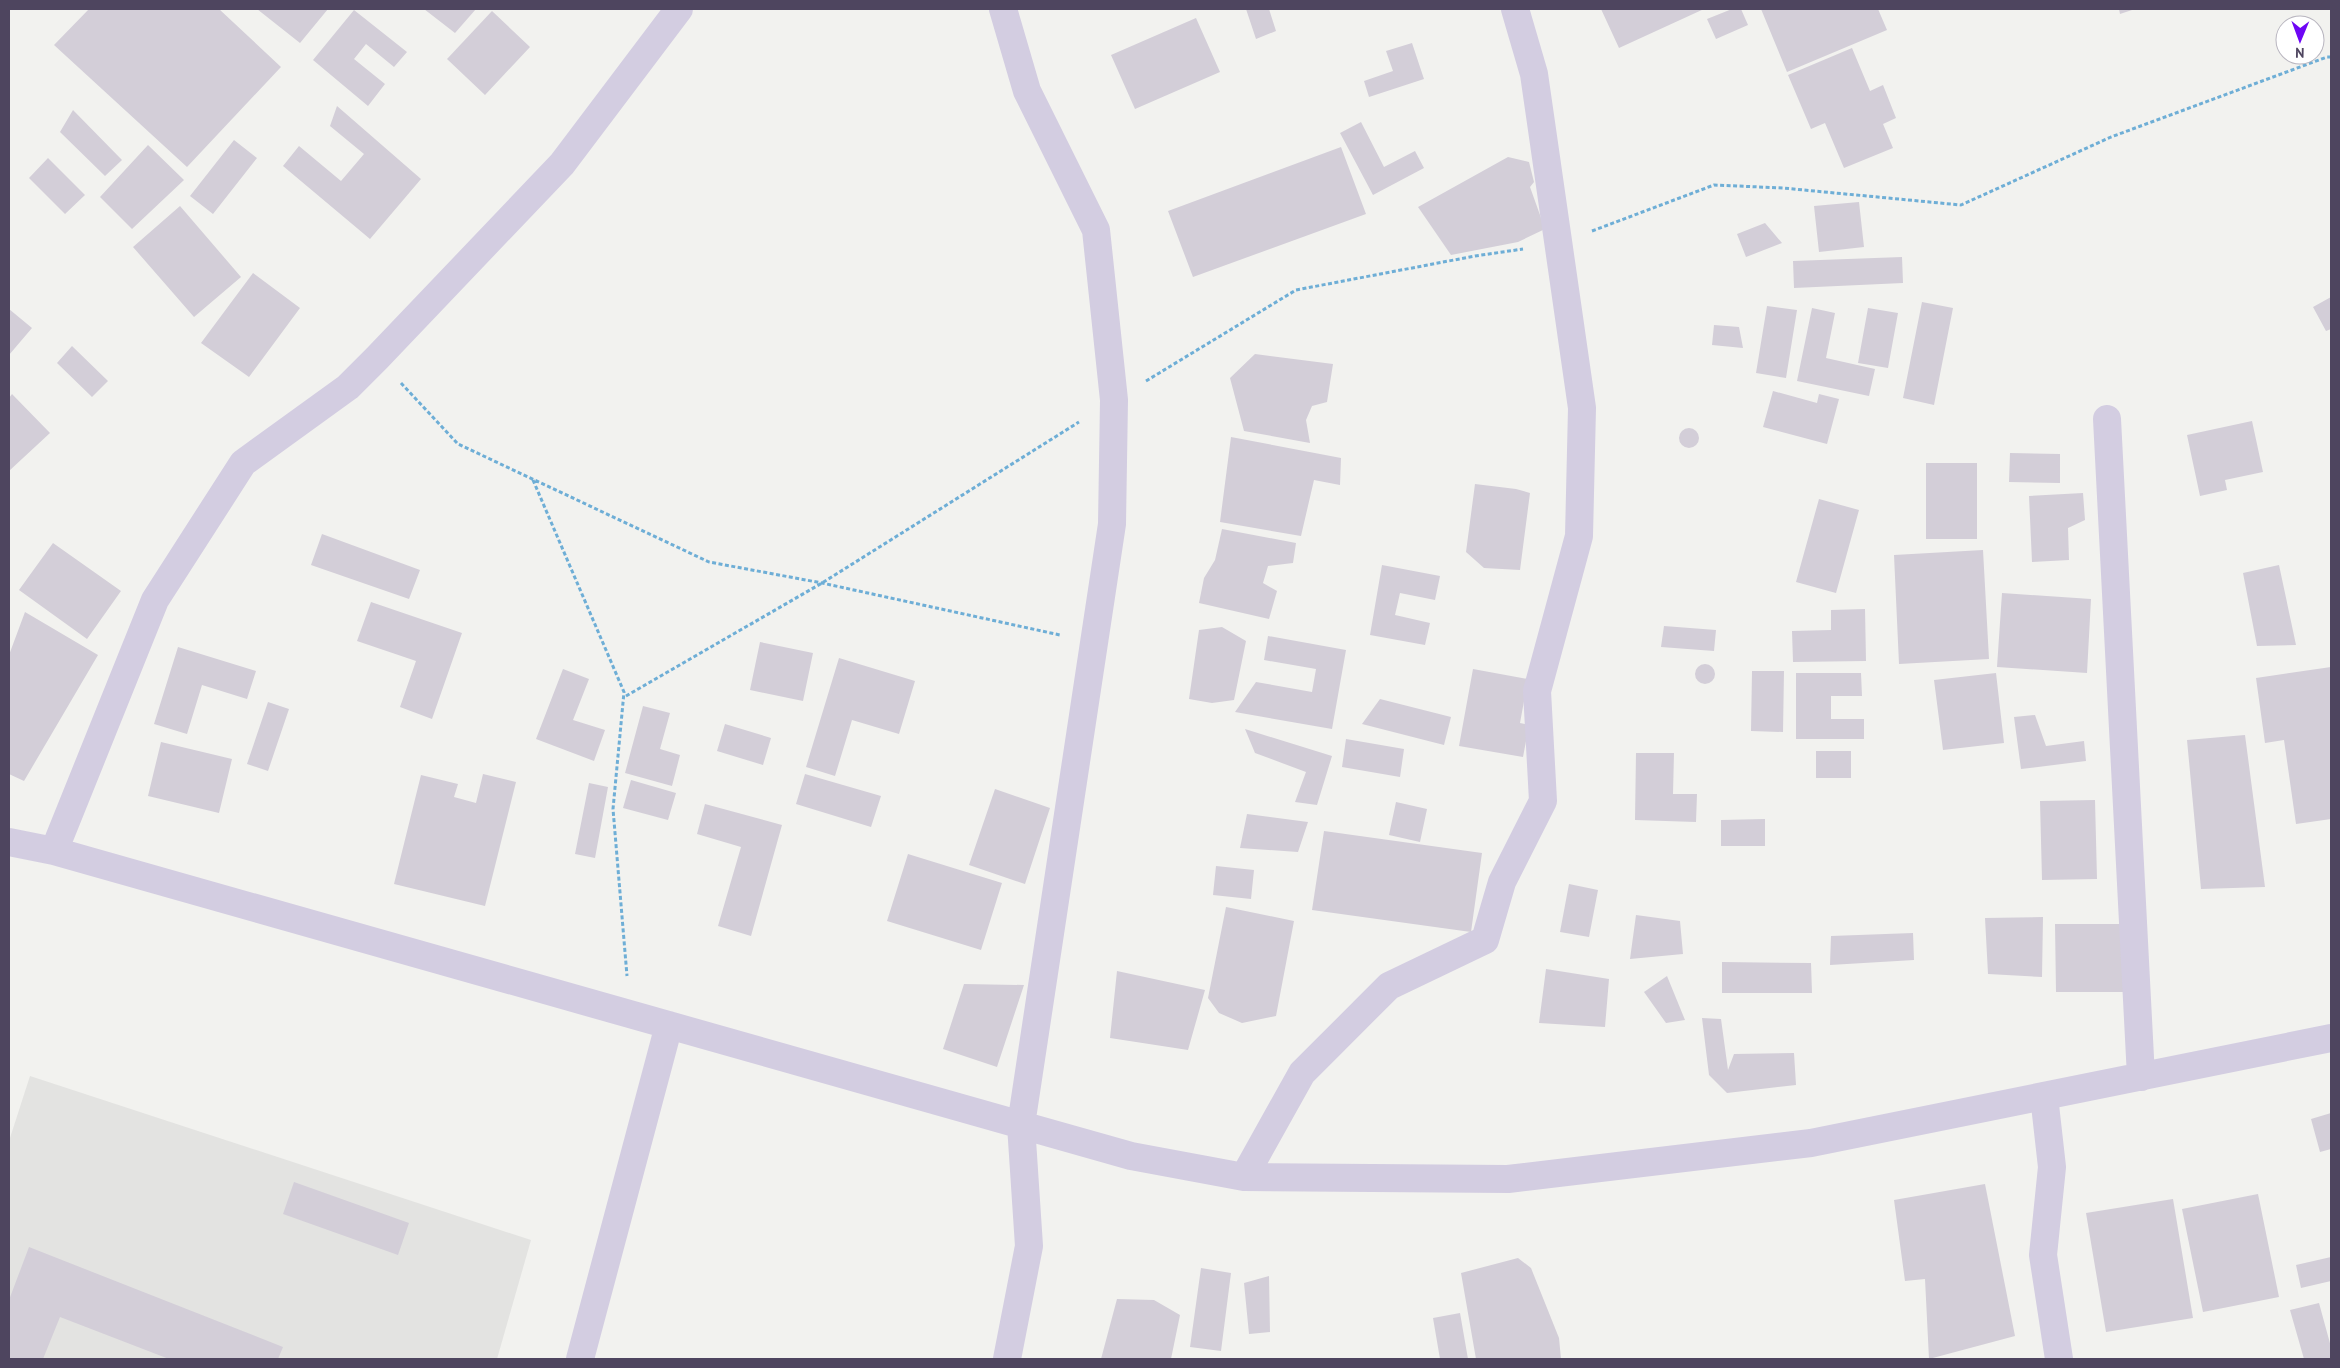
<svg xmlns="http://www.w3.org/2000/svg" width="2340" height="1368" font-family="'PT Sans',sans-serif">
<rect width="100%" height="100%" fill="#f2f2ef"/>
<path fill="#e3e3e1" d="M30,1076L531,1240L497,1359H9V1141Z"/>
<path fill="#d3ced8" d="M89,9H219L281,67L187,167L54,45Z
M257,9H328L300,43Z
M424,9H476L455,33Z
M1246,9H1269L1276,31L1256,39Z
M1601,9H1704L1619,48Z
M1732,9H1741L1748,25L1716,39L1707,19Z
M1761,9H1878L1887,30L1787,72Z
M2119,9H2135L2120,14Z
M354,10L407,52L394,67L366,44L354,59L385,84L368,106L313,60Z
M492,11L530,47L485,95L447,59Z
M1196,18L1220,72L1135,109L1111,55Z
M1412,43L1424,79L1369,97L1364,81L1393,71L1386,51Z
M1852,48L1870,91L1883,85L1896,118L1883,124L1893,148L1844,168L1825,123L1811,129L1788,75Z
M337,106L421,179L370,239L283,166L299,146L341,181L364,154L330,126Z
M73,110L122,160L105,176L60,132Z
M1361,122L1384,167L1415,151L1424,168L1373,195L1340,133Z
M234,140L257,158L213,214L190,196Z
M148,145L184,180L132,229L100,197Z
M1341,147L1366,214L1193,277L1168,211Z
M1508,157L1529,162L1534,182L1530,187L1545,229L1518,242L1451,255L1418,207Z
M48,158L85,195L65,214L29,178Z
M1859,202L1864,247L1819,252L1814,206Z
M180,206L241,277L194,317L133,247Z
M1765,223L1782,243L1746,257L1737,234Z
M1902,257L1903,283L1794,288L1793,261Z
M253,273L300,308L249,377L201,343Z
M2331,297V329L2326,331L2313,307Z
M1922,302L1953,308L1934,405L1903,398Z
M1767,306L1797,310L1786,378L1756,373Z
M1812,308L1835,313L1826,358L1875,369L1869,396L1797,381Z
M1868,308L1898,313L1888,368L1858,363Z
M9,309L32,328L9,355Z
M1714,325L1739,327L1743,348L1712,345Z
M72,346L108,381L92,397L57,363Z
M1255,354L1333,364L1327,402L1312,406L1306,420L1310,443L1244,431L1230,378Z
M1773,391L1817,403L1819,394L1839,399L1827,444L1763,427Z
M12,394L50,433L9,471V398Z
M2252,421L2263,472L2225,480L2227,490L2200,496L2187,435Z
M1679 438a10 10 0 1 1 20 0a10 10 0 1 1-20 0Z
M1231,437L1341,458L1340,485L1314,480L1301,536L1220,522Z
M2010,453L2060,454V483L2009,482Z
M1926,463H1977V539H1926Z
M1475,484L1516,489L1530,493L1520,570L1484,568L1466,552Z
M2083,493L2085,520L2068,528L2069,560L2032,562L2029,496Z
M1819,499L1859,510L1836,593L1796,582Z
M1222,529L1296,543L1293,563L1268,566L1263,583L1277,591L1269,619L1199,603L1204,578L1215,560Z
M322,534L420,570L409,599L311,565Z
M53,543L121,591L87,639L19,590Z
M1983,550L1989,659L1899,664L1894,555Z
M1382,565L1440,576L1435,600L1400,593L1395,615L1430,623L1425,645L1370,635Z
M2279,565L2296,645L2257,646L2243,573Z
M2002,593L2091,599L2087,673L1997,667Z
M371,602L462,633L432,719L400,707L416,661L357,641Z
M1865,609L1866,661L1793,662L1792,631L1831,630V610Z
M25,612L98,655L24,781L9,774V655Z
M1664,626L1716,630L1714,651L1661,647Z
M1222,627L1246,641L1234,700L1212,703L1189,699L1199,630Z
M1268,636L1346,650L1332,729L1235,712L1256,682L1312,692L1316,669L1264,660Z
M760,642L813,653L803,701L750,690Z
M178,647L256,671L247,699L202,685L187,734L154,724Z
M839,658L915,681L899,734L852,720L835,776L806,767Z
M1695 674a10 10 0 1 1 20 0a10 10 0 1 1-20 0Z
M2331,667V819L2296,824L2284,740L2265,743L2256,678Z
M563,669L589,679L573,720L605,730L594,761L536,739Z
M1473,669L1528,679L1520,723L1529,725L1523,757L1459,746Z
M1752,671H1784L1783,732L1751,731Z
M1796,673H1861L1862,696H1831V719H1864V739H1796Z
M1996,673L2004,743L1943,750L1934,680Z
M1380,699L1451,717L1444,745L1362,724Z
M268,702L289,709L268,771L247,764Z
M643,706L670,713L660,749L680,755L672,786L625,773Z
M2035,715L2046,746L2084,741L2086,761L2021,769L2014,717Z
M725,724L771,738L763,765L717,751Z
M1245,729L1332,756L1317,805L1295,802L1306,772L1255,753Z
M2245,735L2265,887L2201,889L2187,740Z
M1346,739L1404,749L1400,777L1342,767Z
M161,742L232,759L219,813L148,796Z
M1816,751H1851V778H1816Z
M1636,753H1674L1673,794H1697L1696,822L1635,820Z
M483,774L516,782L485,906L394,884L421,775L458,784L454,797L476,803Z
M805,774L881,796L871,827L796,804Z
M631,780L676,793L668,820L623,808Z
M589,783L608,787L595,858L575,854Z
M995,789L1050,808L1025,884L969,865Z
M2095,800L2097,879L2042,880L2040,801Z
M1396,802L1427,809L1420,842L1389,835Z
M705,804L782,825L751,936L718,926L741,847L697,834Z
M1247,814L1308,822L1298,852L1240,848Z
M1765,819V846H1721V820Z
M1324,831L1482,853L1471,932L1312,910Z
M908,854L1002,883L981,950L887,921Z
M1216,866L1254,870L1251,899L1213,895Z
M1569,884L1598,890L1589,937L1560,932Z
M1226,907L1294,921L1276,1016L1242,1023L1219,1013L1208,998Z
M1636,915L1680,921L1683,954L1630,959Z
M2043,917L2042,977L1988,974L1985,918Z
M2055,924H2124L2125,992H2056Z
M1913,933L1914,960L1830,965L1831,936Z
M1722,962L1811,963L1812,993H1722Z
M1546,969L1609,979L1605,1027L1539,1023Z
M1117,971L1205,990L1188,1050L1110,1038Z
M1667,976L1685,1020L1666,1023L1644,992Z
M964,984L1024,985L997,1067L943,1049Z
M1702,1018L1721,1019L1728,1070L1734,1054L1794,1053L1796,1085L1727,1093L1709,1075Z
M2331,1113V1149L2320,1152L2311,1119Z
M294,1182L409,1223L398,1255L283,1214Z
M1985,1184L2015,1336L1929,1359L1925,1279L1905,1281L1894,1200Z
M2258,1194L2279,1297L2203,1312L2182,1209Z
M2173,1199L2193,1318L2106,1332L2086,1213Z
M29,1247L283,1347L278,1359H169L60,1317L43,1359H9V1300Z
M2331,1257V1281L2301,1288L2296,1265Z
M1518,1258L1531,1268L1559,1338L1561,1359H1476L1461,1273Z
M1201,1268L1231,1273L1221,1351L1190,1347Z
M1269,1276L1270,1332L1249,1334L1244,1283Z
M1117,1299L1154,1300L1180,1315L1171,1359H1101Z
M2319,1303L2331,1347V1359H2304L2290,1310Z
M1460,1313L1468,1359H1440L1433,1318Z"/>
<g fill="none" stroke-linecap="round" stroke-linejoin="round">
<path stroke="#6eaed6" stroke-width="3" stroke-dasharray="4 2.5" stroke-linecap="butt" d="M1592,231L1714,185L1783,188L1961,205L2111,137L2327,57H2331
M1146,381L1296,290L1475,256L1523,249
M401,383L458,444L709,562L822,583L1060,635
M533,480L624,692L613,809L627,976
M626,696L822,583L1079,422"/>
<path stroke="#d3cde1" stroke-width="28" d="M1003,9L1027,91L1096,230L1114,400L1112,524L1021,1125L1029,1246L1007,1359
M2107,419L2141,1077
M9,842L54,851L1131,1156L1244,1177L1508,1179L1811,1143L2331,1038
M54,851L155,600L243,463L348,387L377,358L562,164L679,9
M2044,1096L2052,1167L2043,1255L2059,1359
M1244,1177L1302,1073L1389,986L1485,940L1502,882L1543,801L1537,691L1579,536L1582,408L1534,74L1515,9
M580,1359L669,1025"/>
</g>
<rect width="2340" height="1368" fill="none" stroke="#4e455f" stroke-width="20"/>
<g transform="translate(2300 40) rotate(181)"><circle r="24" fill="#ffffff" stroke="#b8b5bf"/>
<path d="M0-4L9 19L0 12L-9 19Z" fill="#6e06f5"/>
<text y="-8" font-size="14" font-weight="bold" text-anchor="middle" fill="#4e455f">N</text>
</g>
</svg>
